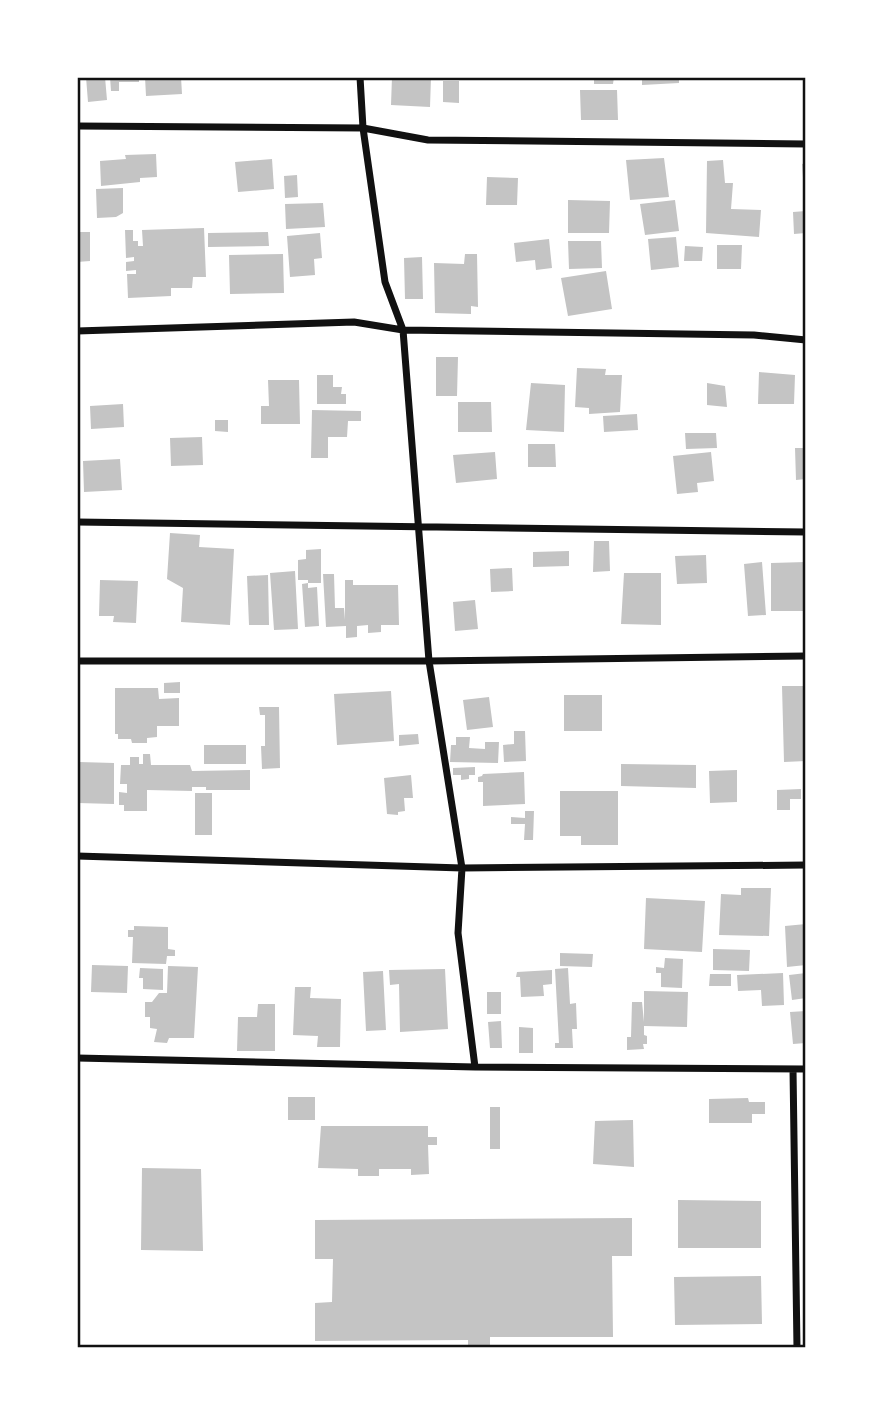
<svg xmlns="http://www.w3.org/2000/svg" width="883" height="1425" font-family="'Titillium Web',sans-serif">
<rect width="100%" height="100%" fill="#fff"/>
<path fill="#c4c4c4" d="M86,77H105L107,100L88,102Z
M110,77H139V82H119V91H111Z
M145,77H181L182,94L146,96Z
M392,77H431L430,107L391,105Z
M594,77H614L613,84H594Z
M642,77H679V83L642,85Z
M443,81H459V103L443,102Z
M580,90H617L618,120H581Z
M156,154L157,177L140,178V182L101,186L100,161L126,159L125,155Z
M664,158L669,197L630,200L626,160Z
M272,159L274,189L238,192L235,162Z
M723,160L725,183H733L731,209L761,210L759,237L706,233L707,161Z
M806,163V191H804L802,164Z
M297,175L298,197L285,198L284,176Z
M487,177L518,178L517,205H486Z
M123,188V213L116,217L97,218L96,189Z
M568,200L610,201L609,233H568Z
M675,200L679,231L645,235L640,204Z
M323,203L325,227L286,229L285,204Z
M806,211V233L794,234L793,212Z
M204,228L206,277H193L192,288H171V296L128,298L127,274H136V270L126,271V262L134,261V257L126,258L125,230H133V241H138V246H143L142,230Z
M77,232H90V261L77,262Z
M268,232L269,246L208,247V233Z
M320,233L322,258L314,259L315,275L290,277L287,236Z
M676,237L679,267L651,270L648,239Z
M549,239L552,268L536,270L535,260L516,262L514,243Z
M568,241H601L602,268L569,269Z
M717,245H742L741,269H717Z
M685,246L703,247L702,261H684Z
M283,254L284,293L230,294L229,255Z
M465,254H477L478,307L471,306V314L435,313L434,263L464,264Z
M422,257L423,299H405L404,258Z
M606,271L612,309L568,316L561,278Z
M436,357H458L457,396H436Z
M577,368L606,369L605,375H622L620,412L589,414V408L575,407Z
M759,372L795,375L794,404H758Z
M317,375H333V387H342L341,394H346V404H317Z
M268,380H299L300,424H261V406H269Z
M531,383L565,385L564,432L526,430Z
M707,383L725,386L727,407L707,405Z
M458,402H491L492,432H458Z
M123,404L124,427L91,429L90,406Z
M312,410L361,411V421H348L347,437H328V458H311Z
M637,414L638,430L604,432L603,416Z
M215,420H228V432L215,431Z
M685,433H716L717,448L686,449Z
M202,437L203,465L171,466L170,438Z
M528,444H555L556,467H528Z
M795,448H806V479L796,480Z
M495,452L497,479L456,483L453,455Z
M711,452L714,481L697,483L698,492L677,494L673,456Z
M120,459L122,490L84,492L83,461Z
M170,533L200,535L199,547L234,549L230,625L181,622L183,588L167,579Z
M594,541H609L610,571L593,572Z
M321,549V583H308V580H298V560L306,559V550Z
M569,551V566L533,567V552Z
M706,555L707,583L677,584L675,556Z
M762,562L766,615L748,616L744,564Z
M806,562V611H771V563Z
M512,568L513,591L491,592L490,569Z
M295,571L298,629L274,630L270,573Z
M624,573H661V625L621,624Z
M323,574H334L335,608H344L345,620V580H353V585H398L399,625H381V632L368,633V625L357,626V637L346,638V626L326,627Z
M268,575L269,625H249L247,576Z
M100,580L138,581L136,623L113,622L114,616H99Z
M308,583V588L317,587L319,626L305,627L302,584Z
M475,600L478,629L455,631L453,602Z
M180,682V693H164V683Z
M782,686H806V761L784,762Z
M115,688H158L159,699L179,698V726H157V737L147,738V743H132L131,739H118V734H115Z
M391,691L394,741L337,745L334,694Z
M564,695H602V731H564Z
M489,697L493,727L467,730L463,700Z
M259,707H279L280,768L262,769L261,746H265V715H260Z
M514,731H525L526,761L504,762L503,745L514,744Z
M418,734L419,744L399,746V735Z
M456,737H470L469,748L485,749V742H499L498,763L450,762L451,745H456Z
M204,745H246V764H204Z
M143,754H150L151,765H190L192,771L250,770V790H206V787H192V791L147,790V811H124V805H119V792L127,793V784H120L121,765H130V757H139V764H143Z
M79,762L114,763V804L78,803Z
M621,764L696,765V788L621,786Z
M475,767V775H469V779L461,780V775H453V768Z
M737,770V802L710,803L709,771Z
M524,772L525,804L483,806V782H478V777L482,776L483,774Z
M411,775L413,798H404L405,811L398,812V815L387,814L384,778Z
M801,789V799H790V810H777V790Z
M560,791H618V845H581V836H560Z
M195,793H212V835H195Z
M525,811H534L533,840H524L525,824H511V817L525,818Z
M741,888H771L769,936L719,935L721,894L741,895Z
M646,898L705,901L702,952L644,949Z
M806,924V965L787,967L785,926Z
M134,926L168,927V949L175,950V956H167L166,964L132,963L133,937H128V930H134Z
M713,949L750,950L749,971L713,970Z
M560,953L593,954L592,967L560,966Z
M665,958L683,959L682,988L661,987V973H656V967L664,968Z
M92,965L128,966L127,993L91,992Z
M168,966L198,967L194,1038H169L167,1043L154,1042L157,1029L150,1028V1017H145V1002H152L159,993H167Z
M140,968L163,969V990L143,989V978H139Z
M568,968L570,1004L576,1003L577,1029H572L573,1048H555V1043H559L555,969Z
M445,969L448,1029L400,1032L399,984L390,985L389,970Z
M552,970V984L543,985L544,996L521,997L520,977H516L517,972Z
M383,971L386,1030L366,1031L363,972Z
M783,973L784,1005L762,1006L761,990L738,991L737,975Z
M806,973V998L792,1000L789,975Z
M710,974H731V986H709Z
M295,987H311L310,998L341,999L340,1047H317L318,1036L293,1035Z
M644,991L688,992L687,1027L644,1026V1035L647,1036V1044H643L644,1049L627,1050V1037H631L632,1002H642L644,1022Z
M487,992H501V1014H487Z
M258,1004H275V1051H237L238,1017H257Z
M806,1011V1043L793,1044L790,1012Z
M501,1021L502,1048H490L488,1022Z
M519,1027L533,1028V1053H519Z
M288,1097H315V1120H288Z
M748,1098L749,1102H765V1114H752V1123H709V1099Z
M490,1107H500V1149H490Z
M633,1120L634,1167L593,1164L595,1121Z
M321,1126H428V1137H437V1145H428L429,1174L411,1175V1169H379V1176H358V1169L318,1168Z
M142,1168L201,1169L203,1251L141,1250Z
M678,1200L761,1201V1248H678Z
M632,1218V1256H612L613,1337H490V1348H468V1340L315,1341V1303L332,1302L333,1259H315V1220Z
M761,1276L762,1324L675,1325L674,1277Z"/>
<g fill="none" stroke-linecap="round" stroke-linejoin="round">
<path stroke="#111" stroke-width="7" d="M360,77L363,128L385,282L403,330L429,661L462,868L458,933L475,1067
M77,126L363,128L428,140L806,144
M77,331L354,322L403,330L754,335L806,340
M77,522L806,532
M77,661H429L806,656
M77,856L462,868L806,865
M77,1058L475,1067L806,1069
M793,1069L797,1348"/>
</g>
<rect width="883" height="1425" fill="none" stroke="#ffffff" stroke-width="158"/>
<rect x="79" y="79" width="725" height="1267" fill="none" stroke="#111" stroke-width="2.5"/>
</svg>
